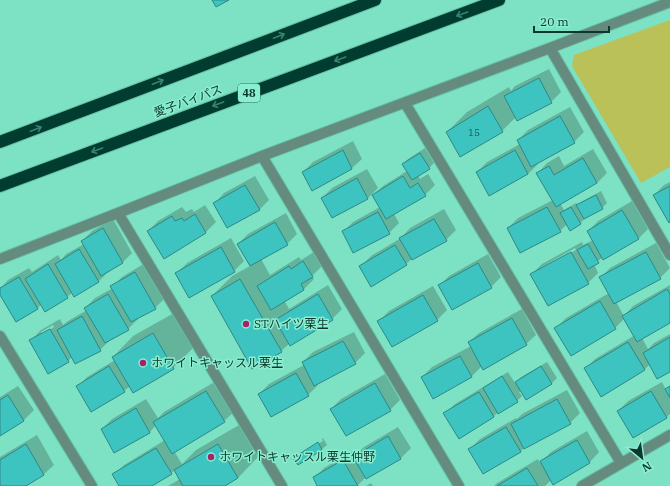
<svg xmlns="http://www.w3.org/2000/svg" width="670" height="486" font-family="'IBM Plex Serif','Noto Sans JP',serif">
<rect width="100%" height="100%" fill="#7de1c4"/>
<path fill="#bac158" d="M670,20V167L641,183L572,66L574,55Z"/>
<path fill="#0003" fill-rule="evenodd" d="M549,69L561,92L551,102L516,117L502,131L461,156L447,132L467,112L509,87L511,91L515,86Z
M570,107L584,132L574,142L537,162L538,164L528,174L477,172L487,162L520,144L518,140L528,130Z
M353,141L362,159L352,168L312,189L303,172L313,162Z
M425,148L434,163L429,168L418,175L420,179L428,174L435,185L425,195L394,214L399,223L389,233L343,232L353,222L380,207L373,195L383,186L407,171L403,164L408,159Z
M593,149L607,173L597,183L560,203L564,210L576,203L578,205L583,201L601,191L607,203L602,208L584,217L585,219L580,223L567,224L560,231L508,228L518,218L553,200L538,173L547,163L559,156L564,166Z
M367,169L378,188L368,198L332,217L322,198L332,188Z
M255,176L269,200L259,210L215,203L224,193Z
M670,182V221L654,195L664,185Z
M632,201L648,229L638,239L603,257L594,264L598,273L588,283L548,305L532,274L542,264L582,242L583,245L593,240L588,231L598,221ZM575,248L576,250L542,269V267Z
M205,205L216,222L206,232L164,257L148,231L158,221L182,207L186,212L192,209L194,212Z
M444,209L456,230L446,240L413,258L406,264L361,266L371,256L401,238L410,228Z
M286,213L297,234L287,244L261,259L270,275L299,257L301,260L314,252L322,266L312,276L314,279L304,289L284,300L289,309L328,285L342,309L332,319L290,343L281,351L212,296L232,276L250,266L238,244L248,234Z
M113,219L132,253L122,263L108,272L98,282L73,292L67,297L41,304L38,308L16,321L0,293V289L8,280L29,268L32,272L58,255L61,260L66,254L84,244L82,241L92,231Z
M231,238L244,261L234,271L190,296L177,273L187,263Z
M656,243L670,268L660,278L616,302L624,316L633,306L670,285V322L642,338L648,349L654,343L670,334V371L650,364L645,369L601,395L585,369L595,359L635,335L625,318L615,328H556L566,318L609,293L600,278L610,268Z
M488,254L501,277L491,287L439,286L449,276Z
M145,263L165,298L155,308L137,318L138,319L128,329L110,340L100,350L72,357L68,361L31,340L41,330L60,319L63,325L68,321L87,310L85,308L95,298L113,288L112,287L122,277ZM53,325L54,327L41,335V332Z
M433,286L447,310L437,320L379,321L389,311Z
M522,309L536,335L526,344L482,366L471,377H422L432,367L471,346L469,342L479,333Z
M174,313L194,347L173,368L130,386L124,391L77,387L87,377L115,360L113,357L133,336Z
M354,332L365,353L355,363L317,383L318,385L308,395L259,394L269,384L304,365L303,362L313,352Z
M547,362L557,378L552,383L526,399L521,391L519,392L522,396L517,401L498,412L494,416L459,437L445,414L455,404L508,372L515,383L521,377Z
M385,374L400,400L390,410L331,409L341,399Z
M216,381L234,412L224,421L174,451L182,464L196,450L239,425L258,457L238,478L223,486H168L180,479L175,470L171,473L150,486H121L114,475L124,465L165,440L156,425L150,432L115,452L102,429L112,419L146,399L158,418L164,412Z
M662,382L666,390L670,386V414L667,417L633,437L618,411L628,401Z
M18,386L34,410L24,420L0,435V397Z
M567,390L580,413L570,423L525,447L520,452L470,449L480,439L516,418L517,419L522,414Z
M398,427L411,448L401,458L365,478L357,486H319L314,478L324,468L353,451L356,455L364,447Z
M587,431L599,452L590,462L551,480L545,486H494L497,483L538,459L540,463L551,452Z
M37,435L54,465L44,474L24,486H2L0,482V457Z
M323,438L327,445L322,449L298,464L294,458L298,453V455L323,441L322,439Z
M371,483L373,486H366Z"/>
<path fill="#3dc4c0" stroke="#2f8886" d="M212,0H229L216,7Z
M539,78L552,103L517,121L504,96Z
M488,106L503,132L460,157L446,132Z
M560,116L575,143L531,167L517,140Z
M343,150L352,169L312,191L302,172Z
M515,150L528,174L489,196L476,172Z
M420,153L430,169L412,180L402,164Z
M583,158L597,183L556,207L536,173L549,166L554,175Z
M403,176L410,188L418,183L426,196L386,219L372,195Z
M357,178L368,199L332,218L321,198Z
M245,185L260,210L227,228L213,203Z
M670,186V222L669,223L653,195Z
M596,195L603,209L584,219L576,205Z
M547,207L561,232L520,253L507,228Z
M571,207L581,224L570,231L560,213Z
M622,210L639,239L603,260L587,231Z
M378,212L390,234L353,253L342,231Z
M195,214L206,233L164,259L147,231L172,216L175,221L182,218L184,221Z
M434,219L447,241L412,260L399,238Z
M275,222L288,245L250,266L237,244Z
M103,228L123,263L101,276L81,241Z
M588,244L599,263L588,269L577,250Z
M395,245L407,265L371,287L359,266Z
M221,247L235,272L189,298L175,273Z
M79,249L99,282L74,297L55,264Z
M571,252L589,284L548,306L530,274Z
M646,252L661,279L614,304L599,277Z
M303,261L313,277L301,284L304,290L271,310L257,286L289,266L291,269Z
M478,263L492,288L452,310L438,285Z
M48,264L68,298L45,312L25,279Z
M135,272L156,309L131,322L110,286Z
M19,277L38,309L16,322L0,295V288Z
M240,279L282,352L252,369L211,296Z
M667,289L670,294V323L637,342L622,316Z
M108,294L129,330L105,343L84,308Z
M318,294L333,320L290,346L275,320Z
M423,295L438,321L392,347L377,321Z
M600,301L616,329L571,356L554,328Z
M82,316L101,351L75,364L57,330Z
M512,318L527,345L483,370L468,342Z
M50,329L69,362L48,374L29,340Z
M153,333L174,369L133,393L112,357Z
M670,337V372L657,379L643,353Z
M343,341L356,364L314,386L302,362Z
M628,342L645,370L601,397L584,368Z
M460,356L472,377L433,399L421,377Z
M109,366L125,392L91,412L76,386Z
M541,366L552,384L526,400L515,382Z
M296,373L309,396L271,417L258,394Z
M502,376L518,402L498,414L483,388Z
M375,383L391,411L346,436L330,409Z
M670,386V398L665,389Z
M206,391L225,422L172,454L153,422Z
M651,391L667,418L633,438L617,411Z
M479,392L494,417L459,439L443,413Z
M8,395L24,421L0,436V400Z
M557,399L571,424L524,449L511,424Z
M136,408L150,433L114,453L101,429Z
M506,427L521,452L483,474L468,449Z
M388,436L401,459L366,479L353,457Z
M577,440L590,463L553,485L540,461Z
M318,442L322,450L298,465L293,458Z
M26,444L44,475L26,486H1L0,484V460Z
M218,444L238,478L225,486H183L174,470Z
M156,448L172,474L152,486H119L112,474Z
M343,460L358,486H317L313,477Z
M527,468L538,486H497Z"/>
<g fill="none" stroke-linecap="round" stroke-linejoin="round">
<defs>
<path id="minor" d="M550,48L670,2
M405,103L621,463
M262,156L459,486
M118,213L262,156L550,48L670,255
M0,259L118,213L282,486
M0,336L92,486
M582,486L670,435"/>
<path id="highway" d="M0,142L375,0
M0,186L499,0"/>
</defs>
<use href="#minor" stroke="#66bfa6" stroke-width="12"/>
<use href="#highway" stroke="#66bfa6" stroke-width="14"/>
<use href="#minor" stroke="#658b7f" stroke-width="10"/>
<use href="#highway" stroke="#003c2f" stroke-width="12"/>
</g>
<defs><path id="oneway-shaft" d="M-6 0H5M1.5-3L5.5 0L1.5 3" fill="none" stroke-width="1.6" stroke-linecap="round" stroke-linejoin="round"/></defs>
<g stroke="#37836f">
<use href="#oneway-shaft" transform="translate(462 14) rotate(160)"/>
<use href="#oneway-shaft" transform="translate(279 36) rotate(-21)"/>
<use href="#oneway-shaft" transform="translate(340 59) rotate(160)"/>
<use href="#oneway-shaft" transform="translate(158 82) rotate(-21)"/>
<use href="#oneway-shaft" transform="translate(218 104) rotate(160)"/>
<use href="#oneway-shaft" transform="translate(36 129) rotate(-21)"/>
<use href="#oneway-shaft" transform="translate(97 150) rotate(160)"/>
</g>
<g fill="#a7216b" stroke="#8aeed0" stroke-width="1.5">
<circle cx="246" cy="324" r="4"/>
<circle cx="143" cy="363" r="4"/>
<circle cx="211" cy="457" r="4"/>
</g>
<g text-anchor="middle" stroke-width="3" stroke-linejoin="round" paint-order="stroke">
<g font-size="10" fill="#185b52">
<text x="474" y="136">15</text>
</g>
<rect fill="#8aeed0" stroke="#326f5e" stroke-width="1" x="238" y="84" width="22" height="18" rx="3"/>
<g font-size="11" font-weight="bold" fill="#0c382d">
<text x="249" y="97">48</text>
</g>
<g font-size="12" fill="#0c382d" stroke="#8aeed0">
<text transform="translate(188 101) rotate(-20)" y="4">愛子バイパス</text>
</g>
<g font-size="12" fill="#0c382d" stroke="#8aeed0" text-anchor="start">
<text x="254" y="328">STハイツ栗生</text>
<text x="151" y="367">ホワイトキャッスル栗生</text>
<text x="219" y="461">ホワイトキャッスル栗生仲野</text>
</g>
</g>
<g transform="translate(642 458) rotate(151)" stroke="#8aeed0" stroke-width="3" paint-order="stroke">
<path d="M0-3L7 15L0 10L-7 15Z" fill="#0c382d"/>
<text y="-6" font-size="11" font-weight="bold" text-anchor="middle" fill="#0c382d">N</text>
</g>
<path d="M534 26v6h75v-6" fill="none" stroke="#0c382d" stroke-width="2"/>
<text x="540" y="26" font-size="12" fill="#0c382d" stroke="#8aeed0" stroke-width="3" paint-order="stroke">20 m</text>
</svg>
